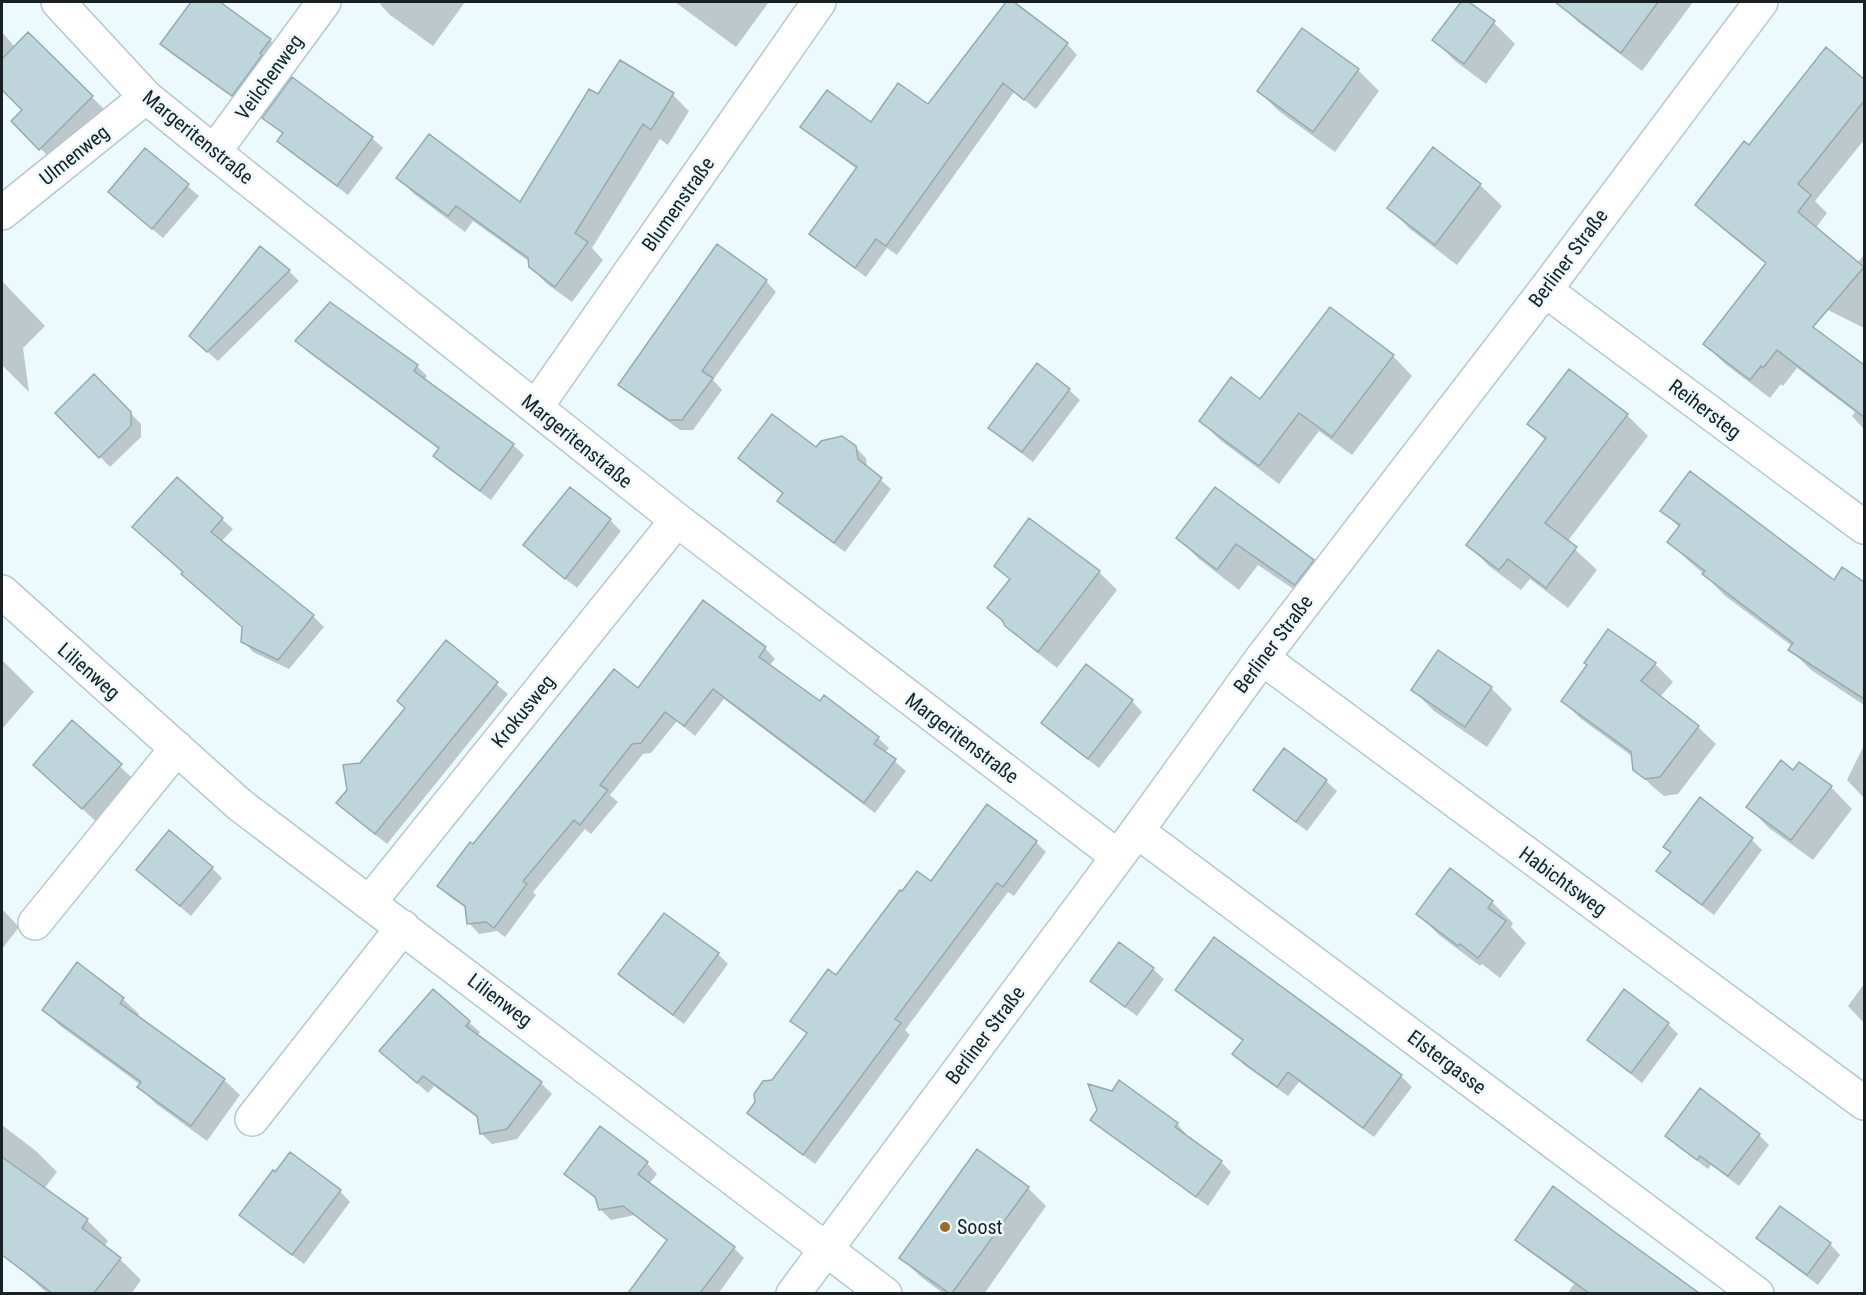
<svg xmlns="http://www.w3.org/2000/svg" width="1866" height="1295" font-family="'Roboto Condensed',sans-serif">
<rect width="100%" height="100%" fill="#ecfafe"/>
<path fill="#0003" d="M193,2H218L270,40L280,51L243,105L172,54L162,44Z
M382,2H465L433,46L390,15L380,4Z
M675,2H769L736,47Z
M1008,2H1011L1067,44L1077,55L1036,109L1014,92L897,255L887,248L866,277L821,244L811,234L857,169L813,137L802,126L871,124L928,106Z
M1464,2H1467L1494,23L1515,44L1486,84L1455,61L1434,40Z
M1558,2H1693L1642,71L1578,22Z
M2,32L15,47L28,34L107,112L56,164L13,121L24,110L2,88Z
M1826,50L1864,80V140L1815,201L1827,213L1815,229L1857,263L1864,255V328L1780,286L1766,264L1714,222L1697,204L1749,147Z
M621,62L673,95L689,111L668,145L660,139L592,248L603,260L572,302L547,284L530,267V262L473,221L465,232L414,194L398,178L520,204L599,97Z
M1358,70L1379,91L1335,152L1280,112L1258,91Z
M293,79L372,138L383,148L348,195L290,152L279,141L284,135L264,118Z
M1434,149L1480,185L1502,206L1457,265L1410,229L1389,208Z
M145,150L199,196L163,238L120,202Z
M289,271L299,281L218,361L202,347Z
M2,281L45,326L23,348L29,392L2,365Z
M766,281L776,292L713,380L722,390L693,430H680L631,395L620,385Z
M1751,285L1864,371V429L1852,416L1855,412L1797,368L1783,386L1781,384L1770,398L1724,363L1705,344Z
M297,341L417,366L427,376L424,381L513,445L524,455L491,500L446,467L435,456L440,450L308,352Z
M1393,356L1412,376L1352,455L1319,431L1279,484L1220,440L1201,421Z
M94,376L141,424V437L110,467L57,413Z
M1069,390L1080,400L1033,462L1001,438L990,428Z
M1627,415L1648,436L1567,542L1597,570L1568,608L1530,579L1521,590L1489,566L1468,545L1546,441L1529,424Z
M855,447L866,458L867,468L891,489L845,552L789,511L779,501L783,494L750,469L740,458L816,450Z
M177,479L233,529L221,542L313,616L324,627L289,669L253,652L243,641L244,628L183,574L184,573Z
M570,489L610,520L621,531L577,588L535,555Z
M1215,489L1313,561L1334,583L1317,605L1258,565L1239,590L1199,559L1178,538Z
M1662,510L1834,582L1843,570L1864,584V705L1811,670L1790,649L1792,646L1724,595L1704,574L1690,562L1669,542L1680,528Z
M996,566L1099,572L1117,590L1057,668L1025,643L989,608L1011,580Z
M1609,631L1655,664L1673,682L1660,697L1698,727L1716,744L1678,794L1664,796L1653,787L1635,769L1633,757L1580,718L1563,701L1589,665Z
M446,642L508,694L387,844L349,814L338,803L349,790L361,764L406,709Z
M765,648L775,659L769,666L820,703L878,738L889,748L885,753L906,771L875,813L724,699L695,736L677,721L651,753L643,754L610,795L618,802L591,834L585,829L533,892L536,895L505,937L497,931L479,934L469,923L467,909L450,897L439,886L473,846L638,690Z
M2,660L34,692L2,729Z
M1491,688L1512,709L1487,747L1434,711L1413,690Z
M1132,701L1142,712L1099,768L1053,733L1043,723Z
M72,722L142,787L104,829L35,765Z
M1864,745V798L1847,780Z
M1799,764L1831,787L1852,809L1813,860L1769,828L1748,807L1793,772Z
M1326,781L1337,791L1307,831L1265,800L1255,789Z
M1701,799L1752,840L1762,850L1714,915L1669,881L1658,871L1672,853L1665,846Z
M1036,842L1046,852L1014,896L1008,892L905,1030L910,1035L815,1164L760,1123L749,1113L808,1035L792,1020L931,883Z
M212,868L222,878L191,916L148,880Z
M1492,902L1513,923L1511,927L1526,943L1500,978L1482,964L1480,966L1439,935L1418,914Z
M2,909L19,927L2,949Z
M1215,939L1401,1076L1412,1087L1374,1137L1299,1082L1288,1096L1244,1065L1234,1054L1243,1041L1187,1000L1177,990Z
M718,954L728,964L684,1024L630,984L620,973Z
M1153,969L1164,979L1137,1016L1103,991L1092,981Z
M1864,984V1023L1848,1006Z
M433,991L480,1032L477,1036L541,1083L552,1094L517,1139L492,1144L481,1133L479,1119L434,1086L428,1093L381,1051Z
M123,999L139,1014L137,1017L224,1080L240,1095L207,1141L155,1103L139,1087L141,1085L59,1025L44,1009Z
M1668,1024L1678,1034L1642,1083L1600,1050L1589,1040Z
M1092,1120L1177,1124L1187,1135L1186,1137L1221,1162L1231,1172L1208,1206L1103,1130Z
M2,1125L36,1151L57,1172L44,1189L87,1220L108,1241L104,1247L120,1259L141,1280L131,1294H48L19,1267L26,1258L2,1240Z
M1759,1135L1769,1145L1739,1186L1711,1165L1708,1169L1677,1146L1667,1136Z
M647,1163L657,1174L649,1184L734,1248L744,1258L718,1294H649L638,1282L668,1241L635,1215L611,1220L600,1209L597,1200L566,1174Z
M1028,1188L1046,1206L984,1294H944L920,1276L901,1258Z
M1553,1189L1696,1294H1567L1574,1284L1527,1250L1517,1239Z
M340,1191L350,1202L304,1264L252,1225L241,1214Z
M1758,1238L1830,1244L1840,1255L1818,1285L1769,1248Z"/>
<path fill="#bed5db" stroke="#95abb1" stroke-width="1.5" d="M191,2H220L271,39L260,53L262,55L232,96L160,44Z
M1006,2H1014L1068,43L1024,100L1003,83L886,246L876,239L855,268L809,234L857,167L800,127L827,90L871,122L898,83L928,104Z
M1461,2H1469L1495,21L1464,64L1432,40Z
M1555,2H1658L1621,53Z
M1302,28L1359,69L1313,132L1257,91Z
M28,32L93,96L39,150L11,121L22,110L2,90V59Z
M1826,47L1864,79V101L1798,184L1811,195L1798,212L1864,267L1813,327L1864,365V417L1777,350L1763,368L1761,366L1750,380L1703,344L1766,263L1695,205L1744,141L1749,145Z
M620,60L674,93L651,130L643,124L575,233L588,242L555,287L529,267L528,258L456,206L448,216L396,178L429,134L520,202L589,89L598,94Z
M292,77L373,137L337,186L277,141L283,133L262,118Z
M1433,147L1481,184L1435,245L1387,208Z
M145,148L189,184L152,229L108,192Z
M717,244L767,280L702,371L713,378L682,420H669L618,385Z
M260,246L290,270L207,352L189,336Z
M330,302L418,365L414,371L514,444L480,491L433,456L439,448L295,341Z
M1330,307L1394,355L1332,437L1299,413L1259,466L1199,421L1231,377L1260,399Z
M1037,363L1070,389L1022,452L988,428Z
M1569,369L1628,414L1545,523L1577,547L1546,588L1508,559L1499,570L1466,545L1546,438L1527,424Z
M94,374L131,412V426L99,458L55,413Z
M772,414L816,447L821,441L842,436L856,446L858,459L882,478L834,543L777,501L783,493L738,458Z
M1690,471L1834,580L1842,567L1864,582V699L1788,650L1793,643L1702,574L1705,571L1667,542L1680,525L1660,511Z
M177,477L223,518L211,532L314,615L278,660L241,642L242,627L181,574L183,572L132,527Z
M570,487L611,519L565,579L523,545Z
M1215,487L1314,560L1295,585L1236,544L1217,570L1176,538Z
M1029,518L1100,571L1038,652L1005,626L1002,620L987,608L1010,579L994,566Z
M703,600L766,647L759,657L820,701L824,695L879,737L874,744L896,759L864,803L713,689L684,726L665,712L641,743L632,744L600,785L608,790L580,825L574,820L523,881L527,884L494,928L486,922L467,924L465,906L437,886L470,842L473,844L614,669L638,688Z
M1608,629L1656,663L1641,681L1699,726L1660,777L1645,779L1633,770L1631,752L1561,701L1587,665L1584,663Z
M446,640L498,682L375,834L336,803L347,790L343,765L360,763L405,708L397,701Z
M1438,650L1492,687L1465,727L1411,690Z
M1086,664L1133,700L1088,759L1041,723Z
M72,720L122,764L82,809L33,765Z
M1284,748L1327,780L1296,822L1253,790Z
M1781,760L1793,770L1799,762L1832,786L1791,840L1746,807Z
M1700,797L1753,838L1702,905L1656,871L1671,852L1663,847Z
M987,804L1037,841L1003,887L997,883L895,1019L901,1023L803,1155L747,1113L755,1102L754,1094L763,1081L772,1080L807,1033L790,1021L828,969L836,975L900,890L902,891L917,871L931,881Z
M169,830L213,867L180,906L136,870Z
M1450,868L1493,901L1488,908L1506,921L1478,958L1460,944L1458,946L1416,914Z
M664,913L719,953L673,1015L618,974Z
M1214,937L1402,1075L1363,1128L1288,1072L1277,1087L1256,1072L1232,1054L1243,1040L1175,990Z
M1119,942L1154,968L1125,1007L1090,981Z
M77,962L124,998L120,1003L225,1079L191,1126L137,1087L141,1082L42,1010Z
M433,989L470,1021L466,1026L542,1082L507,1129L480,1134L477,1116L423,1076L417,1083L379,1051Z
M1624,989L1669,1023L1631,1073L1587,1040Z
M1119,1080L1178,1123L1175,1127L1222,1161L1196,1197L1090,1120L1097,1110L1088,1084L1112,1091Z
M1700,1088L1760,1134L1728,1176L1700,1156L1697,1160L1665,1136Z
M600,1126L648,1162L638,1174L735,1247L700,1293H628L667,1240L623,1206L599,1210L595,1197L564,1174Z
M977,1149L1029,1187L952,1293H949L899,1258Z
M290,1152L341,1190L292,1255L239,1215L273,1170L275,1172Z
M2,1157L88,1219L82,1228L121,1258L94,1293H52L2,1255Z
M1553,1186L1612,1230L1699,1293H1589L1515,1240Z
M1780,1206L1831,1243L1807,1275L1756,1238Z"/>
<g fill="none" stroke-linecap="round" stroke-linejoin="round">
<defs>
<path id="street" d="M58,2L146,97L214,152L677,520L1117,856
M214,152L324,2
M2,213L146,97
M1545,290L1864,527
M536,407L819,2
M2,592L240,805L885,1294
M1262,658L1864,1103
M1137,831L1757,1294
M369,903L677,520
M35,923L177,748
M252,1119L403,927
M793,1294L1137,831L1262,658L1545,290L1761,2"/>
</defs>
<use href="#street" stroke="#b3c9d0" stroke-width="36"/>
<use href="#street" stroke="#fff" stroke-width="33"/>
</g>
<circle fill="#9d6c20" stroke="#ecfafe" stroke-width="2" cx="945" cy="1227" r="6"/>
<g text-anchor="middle" stroke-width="5" stroke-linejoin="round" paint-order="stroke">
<g font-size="20" fill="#192124" stroke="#ecfafe">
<text transform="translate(269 77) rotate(-54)" y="7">Veilchenweg</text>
<text transform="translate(198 137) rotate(39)" y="7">Margeritenstraße</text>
<text transform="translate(74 155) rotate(-39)" y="7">Ulmenweg</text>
<text transform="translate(678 204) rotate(-55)" y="7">Blumenstraße</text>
<text transform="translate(1568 258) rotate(-53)" y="7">Berliner Straße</text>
<text transform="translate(1705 409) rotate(37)" y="7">Reihersteg</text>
<text transform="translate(577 441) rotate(39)" y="7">Margeritenstraße</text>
<text transform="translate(1273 644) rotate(-53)" y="7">Berliner Straße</text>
<text transform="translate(89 671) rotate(41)" y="7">Lilienweg</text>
<text transform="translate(523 711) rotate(-51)" y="7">Krokusweg</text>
<text transform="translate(962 738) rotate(37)" y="7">Margeritenstraße</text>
<text transform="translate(1563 881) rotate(36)" y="7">Habichtsweg</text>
<text transform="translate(500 1000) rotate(37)" y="7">Lilienweg</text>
<text transform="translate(985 1035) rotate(-53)" y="7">Berliner Straße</text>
<text transform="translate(1447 1062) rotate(37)" y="7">Elstergasse</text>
</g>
<g font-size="20" fill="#192124" stroke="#ecfafe" text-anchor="start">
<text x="957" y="1234">Soost</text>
</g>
</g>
<rect width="1866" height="1295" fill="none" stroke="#192124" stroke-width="6"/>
</svg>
